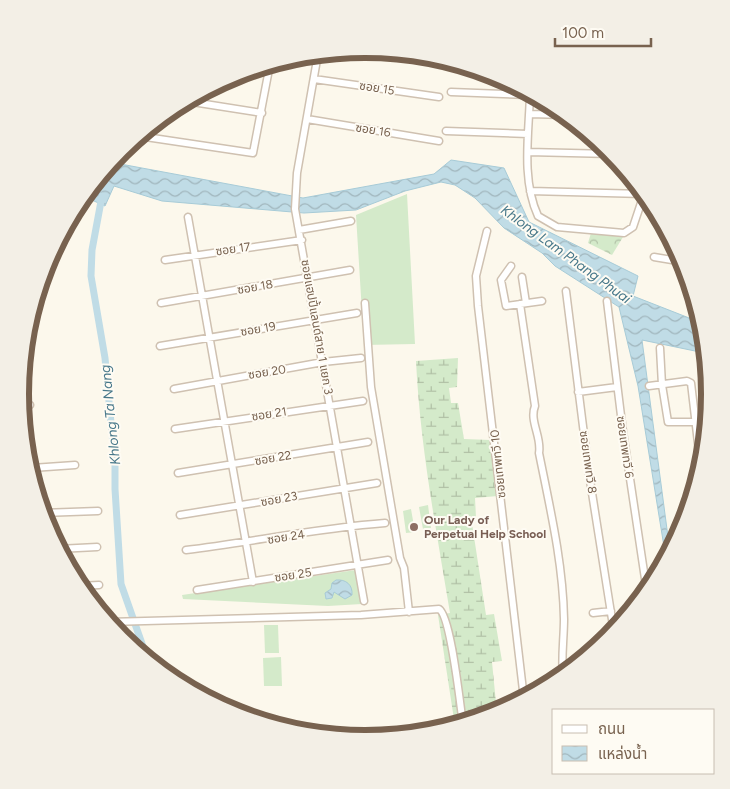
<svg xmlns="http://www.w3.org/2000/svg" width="730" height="789" font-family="Figtree,'Noto Sans Thai',sans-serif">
<defs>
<pattern id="forest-crowns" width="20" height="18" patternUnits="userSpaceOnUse" patternTransform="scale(1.25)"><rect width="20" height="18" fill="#d4eaca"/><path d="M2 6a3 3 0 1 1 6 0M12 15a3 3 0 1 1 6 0" fill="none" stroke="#b1c1a6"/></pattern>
<pattern id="wetland-marsh" width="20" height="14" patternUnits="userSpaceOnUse" patternTransform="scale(1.25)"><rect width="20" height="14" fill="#d4eaca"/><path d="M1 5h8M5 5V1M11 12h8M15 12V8" fill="none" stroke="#b1c1a6"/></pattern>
<pattern id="water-waves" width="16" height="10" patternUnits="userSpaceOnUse" patternTransform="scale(1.25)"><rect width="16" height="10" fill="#c0dce6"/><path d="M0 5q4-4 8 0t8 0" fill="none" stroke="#a1b6bd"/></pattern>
</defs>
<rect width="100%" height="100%" fill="#fcf8ec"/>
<path fill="url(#forest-crowns)" d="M591,233L623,237L612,255L588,243Z"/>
<path fill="url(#wetland-marsh)" d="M458,358L457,387L449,388L451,403H458L464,439L491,440L498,496L475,498L476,517H471L486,615L494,614L502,661L492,662L497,713L455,726L438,615L450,613C436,529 420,445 416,361Z"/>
<path fill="#d4eaca" d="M407,194L415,344L364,345L356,215Z
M428,505L431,528L423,529L419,507Z
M411,509L415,532L406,533L403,511Z
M356,570L362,604L328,606L183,599L182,595Z
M264,625H278L279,653H265Z
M281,657L282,686H264L263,658Z"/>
<path fill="url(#water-waves)" stroke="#a7cbd7" d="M451,160L504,168L529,222L638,276L633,296L702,323L706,356L695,351L642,340L670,552L666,559L638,386L619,307L555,266L542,253L504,228L475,198L455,185L441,182L405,191L356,210L304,213L162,201L114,186L105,206L83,196L108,166L115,163L303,198L434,174Z
M336,580C346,579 353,585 352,595L345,599L334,592L332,598L326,599L325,593L331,589L332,583Z"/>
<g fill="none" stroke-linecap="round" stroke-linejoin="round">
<path stroke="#c0dce6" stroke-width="7" d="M102,196L92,250L91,276L105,358L115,466V489L121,584L147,658L152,664"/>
<defs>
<path id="minor" d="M318,54L297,173L295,209L364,601
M257,68L269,70
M314,79L439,97
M451,92L530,95
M530,94C529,133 521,179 538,216L557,227L624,233L633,227L644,194
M186,101L262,113
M530,114L566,115
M307,119L439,141
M446,131L528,134
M139,136L253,153L270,64
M528,152L612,154
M530,191L644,194
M188,217L253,582
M299,230L351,221
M487,231L476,276L478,306L524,699
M654,257L684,262
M165,260L302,240
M511,266L501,280L506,306L542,301
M522,277L526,303
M566,291L589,474L614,632
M607,301L623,432L647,592
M161,303L350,270
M365,303L371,387L400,558L404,568L409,612
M520,304L535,406C529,421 542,437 539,453C550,508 563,563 564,619C564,639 561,657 563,677
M160,346L357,313
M660,348L662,385L668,422H696
M649,386L687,381L691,383L701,469
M174,389L323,362L361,358
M578,392L617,387
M21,406L30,405
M175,429L363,401
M24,440L29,443L31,475
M32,468L75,465
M178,473L368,442
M42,513L98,511
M180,515L377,483
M58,549L97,547
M186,550C252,542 318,528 385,523
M78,586L99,585
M197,590L388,560
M593,613L611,611
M108,622L361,615L439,609C451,616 460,705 463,724"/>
</defs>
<use href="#minor" stroke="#cfc1b1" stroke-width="9"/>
<use href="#minor" stroke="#fff" stroke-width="6"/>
</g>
<circle fill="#8d6e63" stroke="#fefbf3" stroke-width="2" cx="414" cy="527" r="5"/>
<g text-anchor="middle" stroke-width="4" stroke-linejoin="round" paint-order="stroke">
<g font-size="12" fill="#78624f" stroke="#fefbf3">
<text transform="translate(377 88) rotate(9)" y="4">ซอย 15</text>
<text transform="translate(373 130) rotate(9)" y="4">ซอย 16</text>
<text transform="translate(233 249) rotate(-8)" y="4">ซอย 17</text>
<text transform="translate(255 287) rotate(-10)" y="4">ซอย 18</text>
<text transform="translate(317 327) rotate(80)" y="4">ซอยแฮปปี้แลนด์สาย 1 แยก 3</text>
<text transform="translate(258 329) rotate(-10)" y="4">ซอย 19</text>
<text transform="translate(267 372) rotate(-9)" y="4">ซอย 20</text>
<text transform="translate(269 414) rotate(-9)" y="4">ซอย 21</text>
<text transform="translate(625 447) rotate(82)" y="4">ซอยเทพทวี 6</text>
<text transform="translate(273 458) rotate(-10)" y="4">ซอย 22</text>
<text transform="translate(588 462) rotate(82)" y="4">ซอยเทพทวี 8</text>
<text transform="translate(498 464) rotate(-96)" y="4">ซอยเทพทวี 10</text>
<text transform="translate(279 499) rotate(-10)" y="4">ซอย 23</text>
<text transform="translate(286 537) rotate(-9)" y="4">ซอย 24</text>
<text transform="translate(293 575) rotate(-9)" y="4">ซอย 25</text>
</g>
<g font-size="12" font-weight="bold" fill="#785e54" stroke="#fefbf3" text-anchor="start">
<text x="424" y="524">Our Lady of<tspan x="424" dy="14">Perpetual Help School</tspan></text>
</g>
<g font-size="14" font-style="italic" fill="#48788a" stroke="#fefbf3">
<text transform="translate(566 254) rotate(36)" y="5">Khlong Lam Phang Phuai</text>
<text transform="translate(110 415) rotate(-96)" y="5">Khlong Ta Nang</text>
</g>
</g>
<path d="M0 0H730V789H0ZM29 394a336 336 0 1 1 672 0a336 336 0 1 1-672 0Z" fill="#f3efe6" fill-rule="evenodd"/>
<path fill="none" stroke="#78624f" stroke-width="6" d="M29 394a336 336 0 1 1 672 0a336 336 0 1 1-672 0Z"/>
<rect x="552" y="709" width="162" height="65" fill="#fefbf3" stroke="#c8beb1"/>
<rect x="562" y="725" width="25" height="8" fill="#ffffff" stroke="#c8beb1"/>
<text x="598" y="734" font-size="15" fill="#78624f">ถนน</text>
<rect x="562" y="746" width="25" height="15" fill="url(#water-waves)" stroke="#c8beb1"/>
<text x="598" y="759" font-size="15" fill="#78624f">แหล่งน้ำ</text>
<path d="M555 38v8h96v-8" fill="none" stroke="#78624f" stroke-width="2.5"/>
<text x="562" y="38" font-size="15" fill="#78624f" stroke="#fefbf3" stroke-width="4" paint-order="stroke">100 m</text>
</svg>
